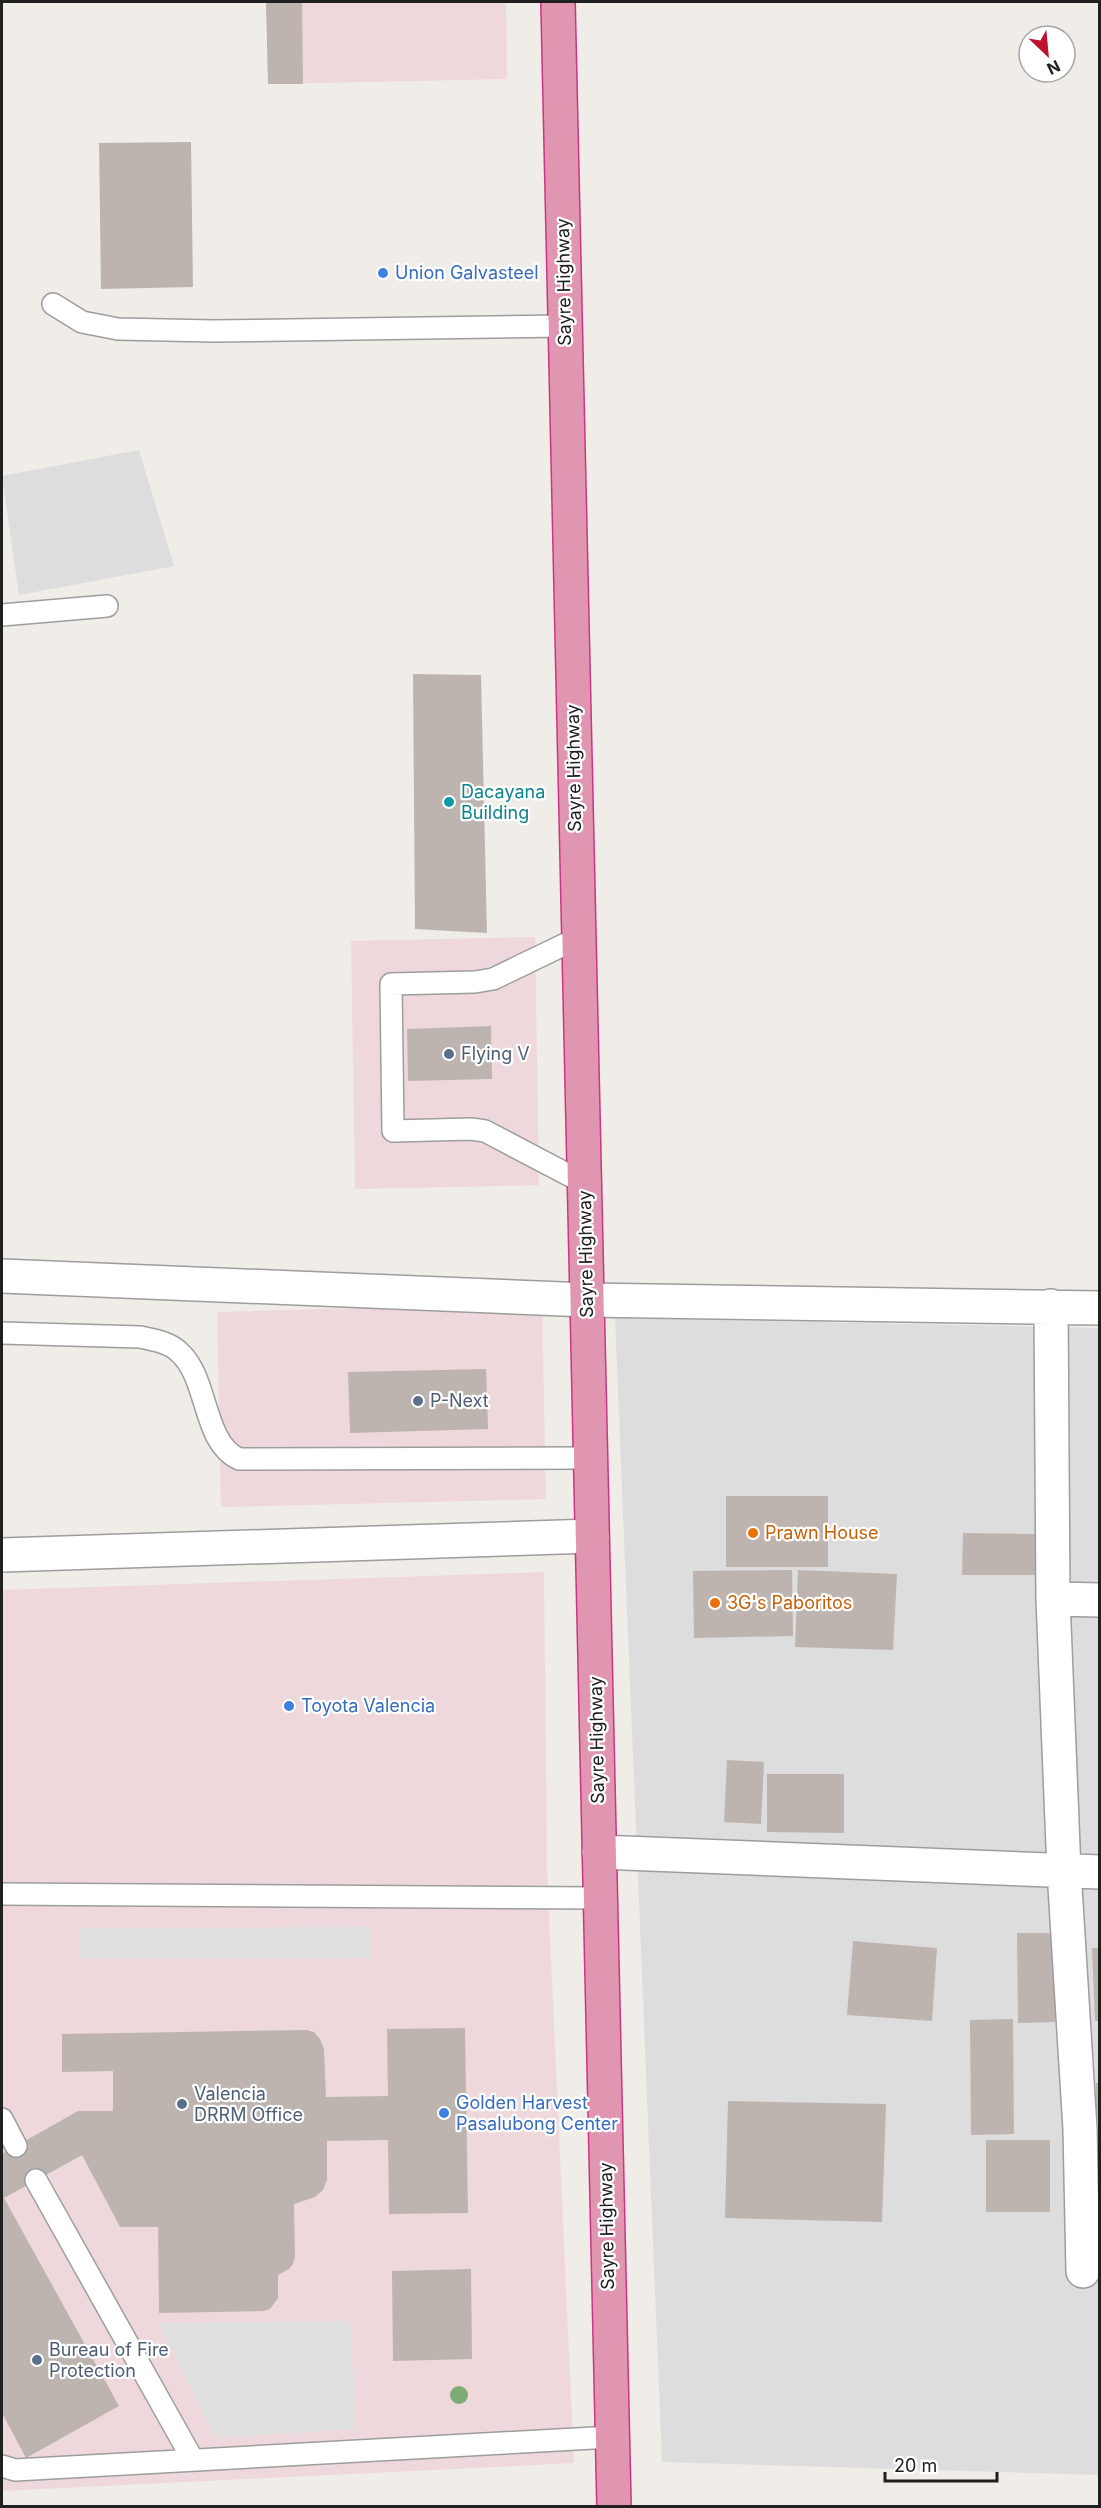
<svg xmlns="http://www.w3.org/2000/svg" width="1101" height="2508" font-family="Inter,sans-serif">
<rect width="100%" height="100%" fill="#f0ece7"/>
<path fill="#dedddd" d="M139,450L174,566L19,595L2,476Z
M615,1318L1099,1328V2475L662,2462Z"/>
<path fill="#efd8db" d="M266,2H506L507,79L268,84Z
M535,937L539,1185L355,1189L351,941Z
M542,1303L546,1499L221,1507L217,1312Z
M544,1572L547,1871L574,2463L2,2491V1590Z"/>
<path fill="#e0e0e0" d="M372,1927V1958L80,1959V1928Z
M350,2321L356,2429L215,2438L159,2323Z"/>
<path fill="#bdb4b0" d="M266,2H302L303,84H268Z
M191,142L193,287L101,289L99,143Z
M413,674L481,675L487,933L415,929Z
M491,1026L492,1079L408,1081L407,1029Z
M486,1369L488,1429L350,1433L348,1372Z
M726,1496H828V1567H726Z
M963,1533L1043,1534L1042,1575H962Z
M792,1570L793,1636L694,1638L693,1571Z
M798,1570L897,1574L893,1650L795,1647Z
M727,1760L764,1762L761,1824L724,1822Z
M767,1774H844V1833L767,1832Z
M1017,1933H1055V2022L1018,2023Z
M853,1941L937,1948L932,2021L847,2015Z
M1092,1948H1100V2021H1095Z
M1013,2019L1014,2134L971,2135L970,2020Z
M465,2028L468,2213L389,2214L388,2140L327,2141V2180L323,2190L315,2197L294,2204L295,2256L293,2264L289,2269L278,2275V2298L270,2309L264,2311L159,2313L158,2227H120L82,2155L4,2198L119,2406L26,2458L2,2413V2154L78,2111H113V2071L62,2072V2034L307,2030L314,2032L320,2039L324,2049L326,2097L388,2096L387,2029Z
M1096,2083H1100V2119H1096Z
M728,2101L886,2104L882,2222L725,2218Z
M986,2140H1050V2212H986Z
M471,2269L472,2359L393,2361L392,2271Z"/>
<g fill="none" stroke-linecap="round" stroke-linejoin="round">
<defs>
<path id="lane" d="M53,304L82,322L118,329L213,331L565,326
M2,615L107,606
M578,938L493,979L475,982L391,984L393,1131L471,1129L485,1131L584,1183
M2,1333L140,1337C153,1340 169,1342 179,1352C209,1378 202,1442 239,1459L591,1458
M2,1894L600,1898
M2,2119L16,2146
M36,2180L193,2460
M2,2466L15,2470L612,2437"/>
<path id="street" d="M2,1276L587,1300L1100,1308
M1051,1306L1053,1599L1064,1871L1080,2129L1083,2271
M2,1555L592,1536
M1053,1599L1100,1600
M599,1852L1100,1872"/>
<path id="highway" d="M558,2L614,2506"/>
</defs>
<use href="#lane" stroke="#9d9d9d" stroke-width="24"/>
<use href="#street" stroke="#9d9d9d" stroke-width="36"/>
<use href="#highway" stroke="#cd3583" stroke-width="36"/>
<use href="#lane" stroke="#fff" stroke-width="21"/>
<use href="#street" stroke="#fff" stroke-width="33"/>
<use href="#highway" stroke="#e096b1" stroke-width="33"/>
</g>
<circle fill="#7cac74" cx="459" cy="2395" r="9"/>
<g fill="#3f7fe0" stroke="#fff" stroke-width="2">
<circle cx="383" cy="273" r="6"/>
<circle cx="289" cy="1706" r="6"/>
<circle cx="444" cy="2113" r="6"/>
</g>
<circle fill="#0f9aa8" stroke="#fff" stroke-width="2" cx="449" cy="802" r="6"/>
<g fill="#5c6f8a" stroke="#fff" stroke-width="2">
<circle cx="449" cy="1054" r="6"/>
<circle cx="418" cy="1401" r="6"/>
<circle cx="182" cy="2104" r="6"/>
<circle cx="37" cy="2360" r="6"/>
</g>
<g fill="#e8710a" stroke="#fff" stroke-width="2">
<circle cx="753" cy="1533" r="6"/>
<circle cx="715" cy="1603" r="6"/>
</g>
<g text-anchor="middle" stroke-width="4.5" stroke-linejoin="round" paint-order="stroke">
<g font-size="18" fill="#366cbe" stroke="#fff" text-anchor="start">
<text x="395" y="279">Union Galvasteel</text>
<text x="301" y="1712">Toyota Valencia</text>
<text x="456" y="2109">Golden Harvest<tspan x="456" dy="21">Pasalubong Center</tspan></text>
</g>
<g font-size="18" fill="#202020" stroke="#fff">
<text transform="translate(564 282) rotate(-91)" y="6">Sayre Highway</text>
<text transform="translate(574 768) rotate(-91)" y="6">Sayre Highway</text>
<text transform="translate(586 1254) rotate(-91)" y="6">Sayre Highway</text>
<text transform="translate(597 1740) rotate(-91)" y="6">Sayre Highway</text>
<text transform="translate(607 2226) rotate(-91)" y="6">Sayre Highway</text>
</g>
<g font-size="18" fill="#0d838f" stroke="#fff" text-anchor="start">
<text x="461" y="798">Dacayana<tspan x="461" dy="21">Building</tspan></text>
</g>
<g font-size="18" fill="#4e5e75" stroke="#fff" text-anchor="start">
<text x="461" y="1060">Flying V</text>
<text x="430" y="1407">P-Next</text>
<text x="194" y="2100">Valencia<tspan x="194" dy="21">DRRM Office</tspan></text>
<text x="49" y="2356">Bureau of Fire<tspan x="49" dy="21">Protection</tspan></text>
</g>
<g font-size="18" fill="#c56008" stroke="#fff" text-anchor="start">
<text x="765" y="1539">Prawn House</text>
<text x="727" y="1609">3G's Paboritos</text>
</g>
</g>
<rect width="1101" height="2508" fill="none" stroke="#202020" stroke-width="6"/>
<g transform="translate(1047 54) rotate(154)"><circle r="28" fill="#ffffff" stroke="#a6a6a6" stroke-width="1.5"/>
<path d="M0-4.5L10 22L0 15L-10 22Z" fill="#c0112f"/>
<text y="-9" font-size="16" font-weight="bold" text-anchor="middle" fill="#202020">N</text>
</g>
<path d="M885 2472v9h112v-9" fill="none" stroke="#202020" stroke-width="3"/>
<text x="894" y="2472" font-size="18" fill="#202020" stroke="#ffffff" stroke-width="4.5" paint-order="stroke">20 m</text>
</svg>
